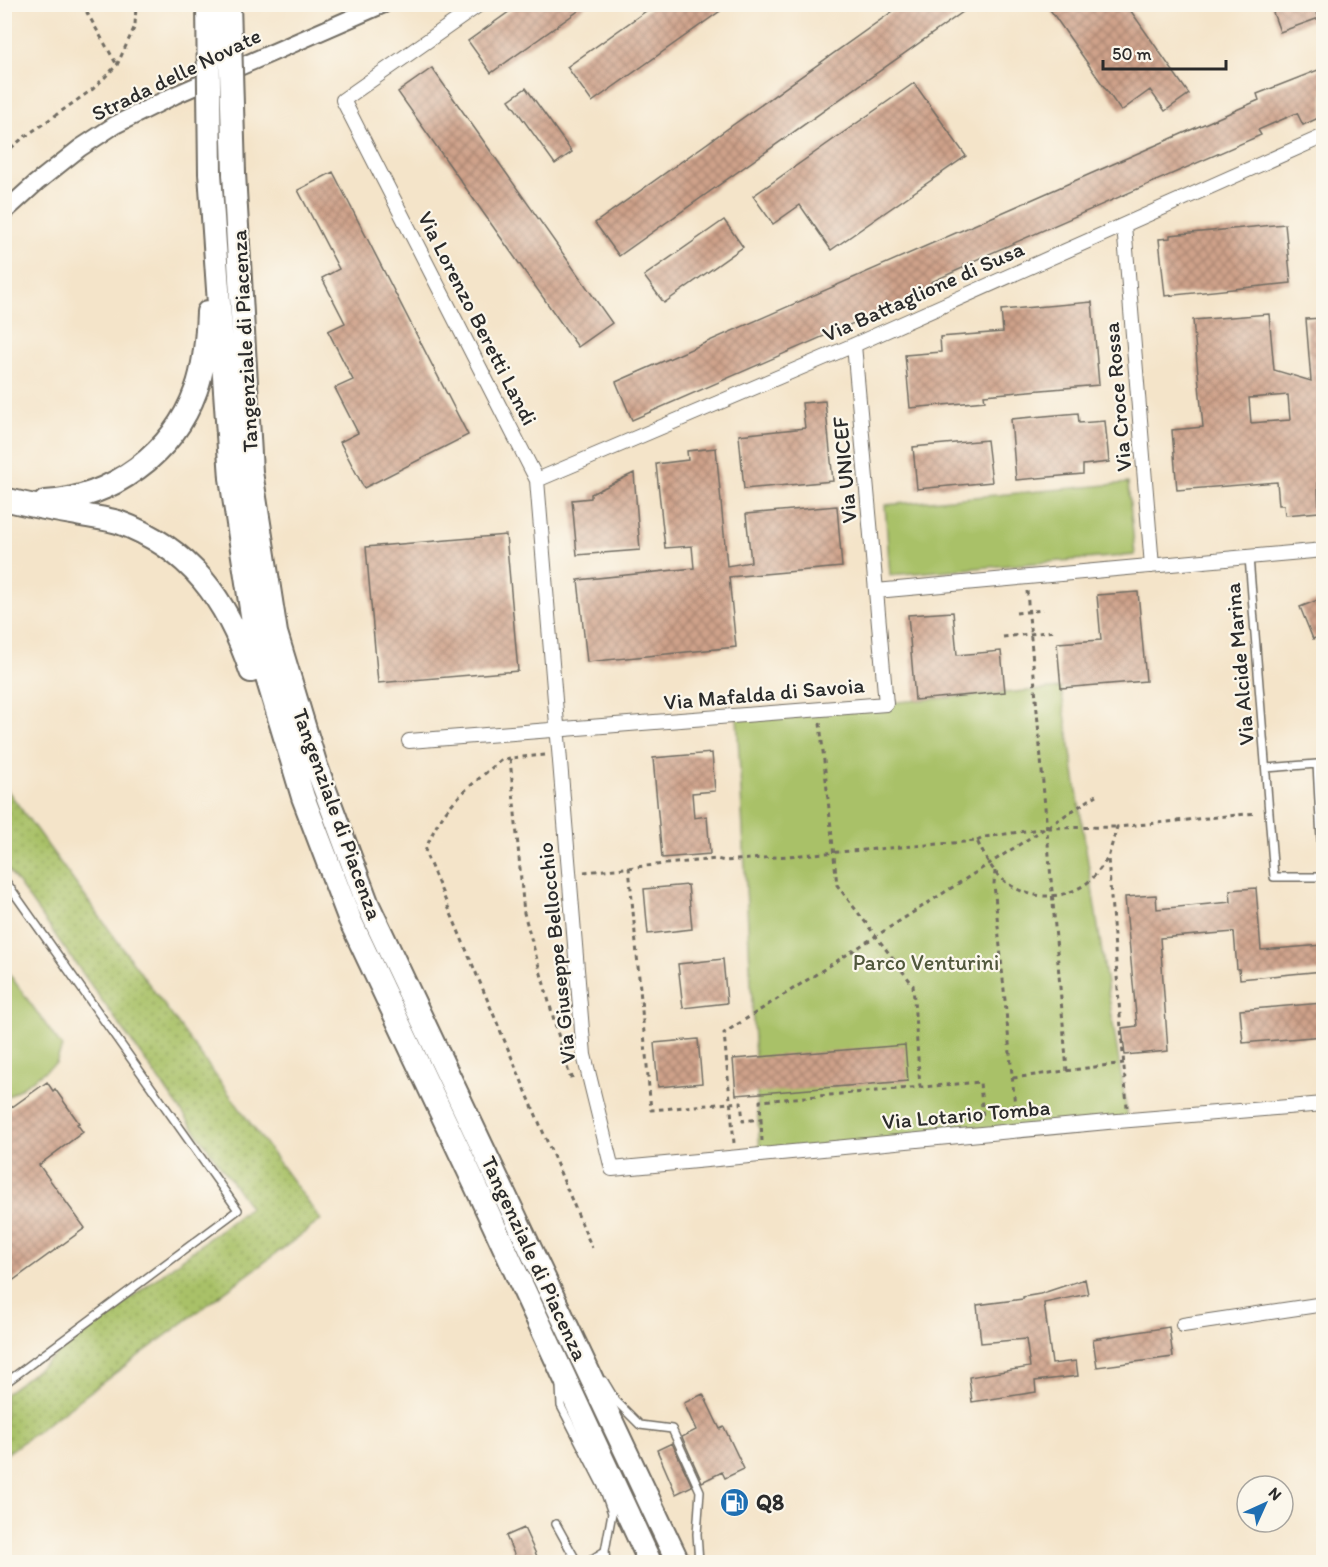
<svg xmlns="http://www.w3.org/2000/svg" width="1328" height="1567" font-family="Itim,sans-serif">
<defs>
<pattern id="grass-dots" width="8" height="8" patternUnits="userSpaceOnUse" patternTransform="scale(1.5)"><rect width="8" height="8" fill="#a9c167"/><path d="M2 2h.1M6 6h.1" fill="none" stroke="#8a9d55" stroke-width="1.8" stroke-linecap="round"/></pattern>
<pattern id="building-cross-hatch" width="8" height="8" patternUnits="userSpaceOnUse" patternTransform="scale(1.5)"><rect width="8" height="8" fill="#cfa28a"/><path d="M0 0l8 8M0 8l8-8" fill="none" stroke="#a88471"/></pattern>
</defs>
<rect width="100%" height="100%" fill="#fbf7ec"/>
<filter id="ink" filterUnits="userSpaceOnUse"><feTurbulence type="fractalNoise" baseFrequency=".0167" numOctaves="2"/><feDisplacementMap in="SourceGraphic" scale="12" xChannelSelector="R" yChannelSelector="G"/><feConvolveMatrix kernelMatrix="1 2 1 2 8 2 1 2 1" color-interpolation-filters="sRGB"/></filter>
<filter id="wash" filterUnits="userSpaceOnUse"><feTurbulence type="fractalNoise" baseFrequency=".008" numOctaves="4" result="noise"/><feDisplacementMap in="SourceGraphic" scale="24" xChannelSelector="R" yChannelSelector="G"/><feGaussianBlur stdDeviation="1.35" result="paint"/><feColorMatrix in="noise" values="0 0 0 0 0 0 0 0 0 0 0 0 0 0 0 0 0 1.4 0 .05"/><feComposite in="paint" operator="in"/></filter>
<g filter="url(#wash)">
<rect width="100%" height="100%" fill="#f4e4c9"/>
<path fill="url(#grass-dots)" stroke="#6a7649" stroke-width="1.5" d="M5,787L321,1220L5,1455V1394L250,1207L5,865Z"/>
<path fill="#a9c167" stroke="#6a7649" stroke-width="1.5" d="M1128,483L1135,555L890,575L885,505Z
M1061,688L1128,1120L760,1155L737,716Z
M4,967L62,1047L56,1063L5,1099Z"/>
<g id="blocks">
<path fill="url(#building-cross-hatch)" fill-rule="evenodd" d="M520,4H588L491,73L468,41Z
M656,4H730L592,102L567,67Z
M903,4H974L619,256L595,223Z
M1046,4H1126L1189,94L1165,111L1150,90L1121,111Z
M1270,4H1314L1319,18L1280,32Z
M432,68L612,323L578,347L398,92Z
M1323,68V116L1303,125L1297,113L1258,130L1261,135L964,265L965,267L931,282L934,288L632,420L616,382L1259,100L1257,94Z
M914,83L966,156L831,250L800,205L773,224L753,196Z
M526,88L572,152L555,164L509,100Z
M333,172L468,435L364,488L340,442L358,433L335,388L353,380L328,331L345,323L322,278L339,269L298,190Z
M724,220L743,247L664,303L644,276Z
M1285,224L1291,283L1165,296L1159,239L1170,238V235Z
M1092,302L1099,385L984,395L985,401L910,408L905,355L941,352L940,337L1003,332L1001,310Z
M1269,314L1274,370L1311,381L1306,319L1323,318V462H1317L1319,512L1285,515L1284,505H1279L1277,482L1177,490L1172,430L1203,427L1193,320ZM1288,395L1290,420L1251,423L1249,398Z
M825,401L833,481L744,489L739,435L805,428L802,403Z
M1078,413L1079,423L1105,421L1109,462L1083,465V474L1016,480L1011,419Z
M987,440L992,482L917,489L913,447Z
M716,448L727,566L751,562L746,514L837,506L842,567L729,577L736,647L587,662L578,580L694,568L692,546L665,548L656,464L688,460L687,451Z
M634,473L640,550L577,555L572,500L591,498V494Z
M506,535L518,671L378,683L366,547Z
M1138,592L1146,681L1061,688L1057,643L1101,640L1097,595Z
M1323,598V635L1313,639L1300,607Z
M953,612L957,655L1001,651L1005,692L915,700L908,615Z
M712,753L715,791L692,793L694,818L707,816L710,854L662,858L653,758Z
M688,885L692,929L648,934L644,889Z
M1256,888L1261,950L1323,945V971L1240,979L1239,969H1237L1234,932L1160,938L1168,1051L1125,1055L1122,1028L1137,1026L1125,897L1156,895L1157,909L1231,902L1230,890Z
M723,959L727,1003L683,1008L678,964Z
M1323,1003V1036L1243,1043L1240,1010Z
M698,1039L702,1083L658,1087L654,1043Z
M905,1045L908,1081L736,1095L733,1059Z
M47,1082L53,1091L55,1089L79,1123L77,1124L83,1132L39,1165L85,1228L4,1287V1113Z
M1085,1279L1088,1294L1044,1303L1052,1364L1076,1361L1078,1376L1035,1381L1036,1392L972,1402L969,1377L1030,1367L1026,1339L981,1343L977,1305L1023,1299V1297L1040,1294Z
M1169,1327L1173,1357L1097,1367L1093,1339Z
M703,1394L720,1429L724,1427L744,1469L725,1478L722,1472L702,1482L682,1437L696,1430L684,1403Z
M672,1443L692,1486L676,1494L657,1450Z
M524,1528L540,1563H518L506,1536Z"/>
</g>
</g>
<g filter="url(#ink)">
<use href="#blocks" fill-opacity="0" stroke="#716c62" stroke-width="1.5"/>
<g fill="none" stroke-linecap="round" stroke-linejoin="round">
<defs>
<path id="service" d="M1249,557L1274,877H1323L1317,764L1266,768
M4,879L238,1210L4,1384
M604,1381L616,1401L640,1425L672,1429L700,1491L697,1534L699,1562
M560,1386L561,1406L604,1490L612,1513L605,1551L606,1562
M556,1524L577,1562
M587,1562L605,1551"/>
<path id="minor" d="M480,4L343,100L537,480L584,1055L612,1169L1118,1121L1324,1104
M1124,225L1152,566
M854,345L876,591
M537,480L854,345L1324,136
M409,741L886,704L876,591L1324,550
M1183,1325L1324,1304"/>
<path id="tertiary" d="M4,212L36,183L80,148L115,125L175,95L384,4"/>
<path id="trunk" d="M210,173L231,478L256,641L303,797L350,920L474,1182L650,1562
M234,173L251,472L276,633L316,766L368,905L678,1562
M4,499C28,505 53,510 77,514C90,517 105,518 118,522C190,548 227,600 251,671
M45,502C112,498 173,454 196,390C205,366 207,337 208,312"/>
</defs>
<use href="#service" stroke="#716c62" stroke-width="10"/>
<use href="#minor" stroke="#716c62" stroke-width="16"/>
<use href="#tertiary" stroke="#716c62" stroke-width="20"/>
<use href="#trunk" stroke="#716c62" stroke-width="26"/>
<path stroke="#716c62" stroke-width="3" stroke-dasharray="4.5 4.5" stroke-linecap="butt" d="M82,4L117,65
M4,154L23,138L93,89L117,65L135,26L136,4
M1027,591L1067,1071
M1016,613L1043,610
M1003,637L1055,631
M820,723L837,885L913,985L920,1087
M545,755L510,758L524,913L570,1077L574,1076
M510,758L501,760C465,791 441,805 425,852L592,1248
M977,841L985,837L1046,828L1117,827
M629,867L651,1110L741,1102L743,1121L761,1119L760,1101L980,1082L983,1120
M995,871L994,884L1016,1117
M584,872L717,859L725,861L977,841C984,855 991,869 1002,879C1025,899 1058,902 1084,885C1094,879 1101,867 1108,858
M1013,1078L1124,1063
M1127,1107L1108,858L1117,827L1257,813
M761,1119L762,1141
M734,1143L724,1033L1097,795"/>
<use href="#service" stroke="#fff" stroke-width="7"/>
<use href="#minor" stroke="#fff" stroke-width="14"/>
<use href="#tertiary" stroke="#fff" stroke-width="16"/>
<use href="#trunk" stroke="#fff" stroke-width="22"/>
<defs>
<path id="trunk-bridge" d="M208,4L210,173
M229,4L234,173"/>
</defs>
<use href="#trunk-bridge" stroke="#716c62" stroke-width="26" stroke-linecap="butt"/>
<use href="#trunk-bridge" stroke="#fff" stroke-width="22"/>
</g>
</g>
<defs>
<symbol id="fuel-disc" viewBox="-11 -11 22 22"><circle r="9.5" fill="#1f6fb2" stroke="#fbf7ec"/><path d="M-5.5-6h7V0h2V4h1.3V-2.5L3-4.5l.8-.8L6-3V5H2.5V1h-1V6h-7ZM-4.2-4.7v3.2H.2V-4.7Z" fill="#fff"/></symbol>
</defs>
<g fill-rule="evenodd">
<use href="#fuel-disc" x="718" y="1486" width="33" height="33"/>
</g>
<g text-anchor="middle" stroke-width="4.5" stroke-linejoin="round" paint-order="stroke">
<g font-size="22" fill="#2b2b2b" stroke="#fbf7ec">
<text transform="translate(176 74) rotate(-26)" y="8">Strada delle Novate</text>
<text transform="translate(923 291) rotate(-24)" y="8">Via Battaglione di Susa</text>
<text transform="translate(478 318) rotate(63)" y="8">Via Lorenzo Beretti Landi</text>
<text transform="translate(244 341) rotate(-93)" y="8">Tangenziale di Piacenza</text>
<text transform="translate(1117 397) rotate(-95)" y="8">Via Croce Rossa</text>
<text transform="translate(844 470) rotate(-95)" y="8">Via UNICEF</text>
<text transform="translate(1239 664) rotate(-95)" y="8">Via Alcide Marina</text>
<text transform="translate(764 693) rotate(-5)" y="8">Via Mafalda di Savoia</text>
<text transform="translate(338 814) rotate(70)" y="8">Tangenziale di Piacenza</text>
<text transform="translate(556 953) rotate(-96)" y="8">Via Giuseppe Bellocchio</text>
<text transform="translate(966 1114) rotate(-5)" y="8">Via Lotario Tomba</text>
<text transform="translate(535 1258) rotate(65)" y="8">Tangenziale di Piacenza</text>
</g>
<g font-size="22" fill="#51583d" stroke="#fbf7ec">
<text x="926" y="970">Parco Venturini</text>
</g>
<g font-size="22" font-weight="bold" fill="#2b2b2b" stroke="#fbf7ec" text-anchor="start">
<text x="756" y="1510">Q8</text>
</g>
</g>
<rect width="1328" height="1567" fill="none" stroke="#fbf7ec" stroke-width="24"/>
<g transform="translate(1265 1504) rotate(45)"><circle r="28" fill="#fbf7ec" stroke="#a8a59f" stroke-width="1.5"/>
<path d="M0-4.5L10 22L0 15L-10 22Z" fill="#1f6fb2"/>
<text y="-9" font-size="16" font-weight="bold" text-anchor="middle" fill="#2b2b2b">N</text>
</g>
<path d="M1103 60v9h123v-9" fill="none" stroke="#2b2b2b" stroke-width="3"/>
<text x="1112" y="60" font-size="18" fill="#2b2b2b" stroke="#fbf7ec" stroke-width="4.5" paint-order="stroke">50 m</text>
</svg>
